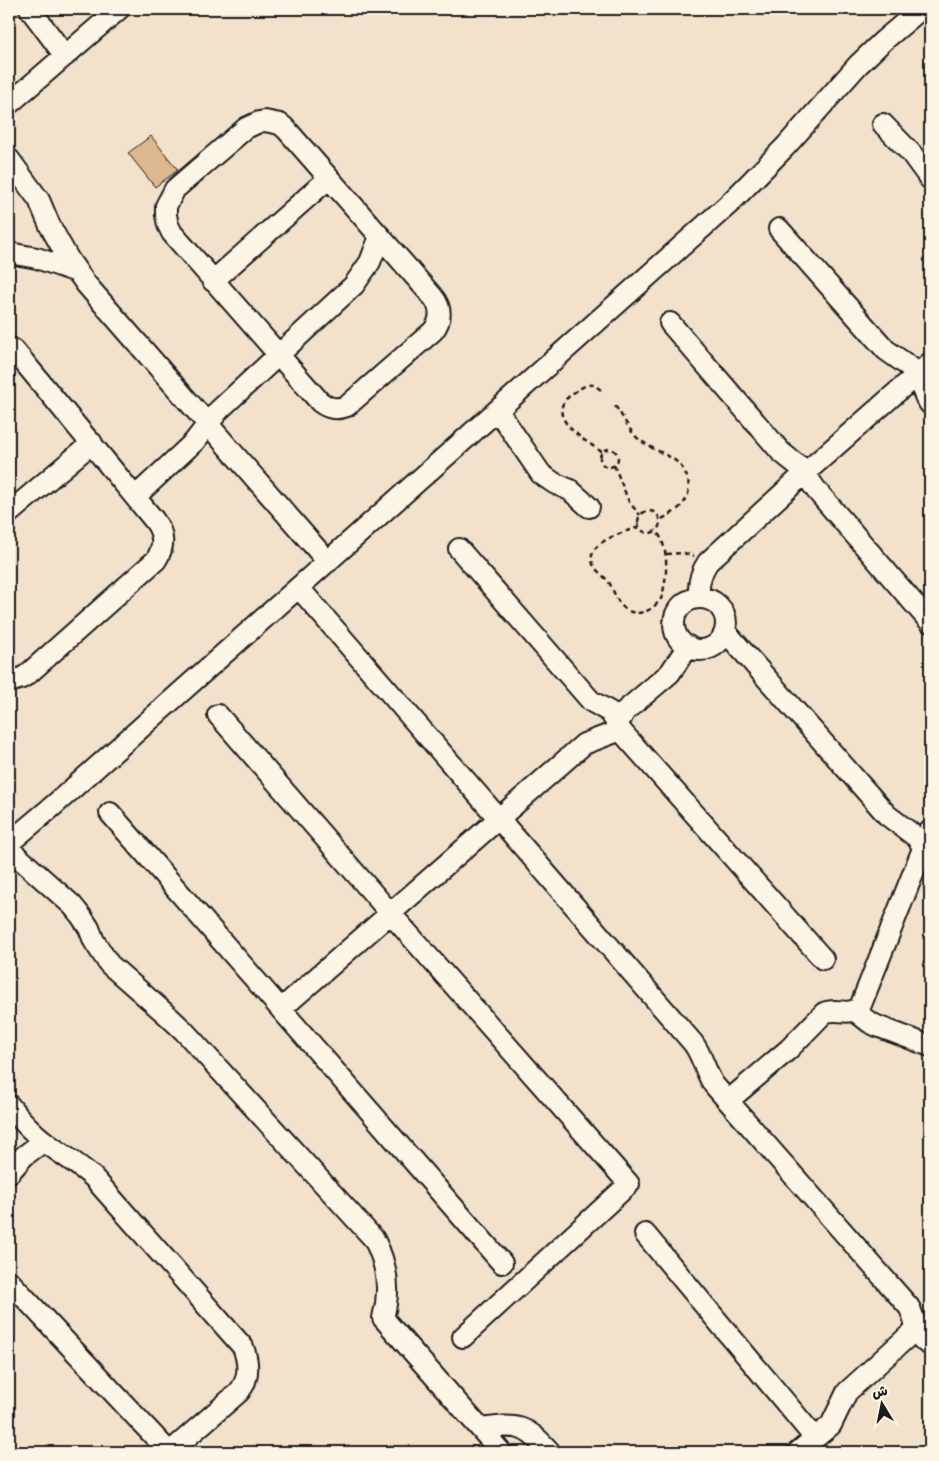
<svg xmlns="http://www.w3.org/2000/svg" width="939" height="1461" font-family="Delius,'Playpen Sans Arabic',sans-serif">
<rect width="100%" height="100%" fill="#f3e2cb"/>
<filter id="ink" filterUnits="userSpaceOnUse"><feTurbulence type="fractalNoise" baseFrequency=".02" numOctaves="2"/><feDisplacementMap in="SourceGraphic" scale="10" xChannelSelector="R" yChannelSelector="G"/><feConvolveMatrix kernelMatrix="1 2 1 2 8 2 1 2 1" color-interpolation-filters="sRGB"/></filter>
<g filter="url(#ink)">
<path fill="#ddb78e" stroke="#1c1c1c" d="M151,136L178,170L155,187L128,153Z"/>
<g fill="none" stroke-linecap="round" stroke-linejoin="round">
<defs>
<path id="minor" d="M30,9L65,56
M9,104L119,9
M265,121L280,124L286,129L433,297C442,308 442,320 433,331L347,406C337,410 329,409 320,402L172,233L168,225L166,215V206L175,189L246,128L259,122Z
M883,124L911,153L930,179
M9,159L39,200L50,226L69,260L86,284L328,562
M779,229L886,350L910,367L916,375L926,398L930,404
M9,253L37,258L77,272
M213,281L329,178
M670,323L781,452L801,468L817,491L930,622
M9,347L14,350L154,520C164,533 165,546 156,560L28,674L22,678L9,682
M498,411L541,474L554,483L570,490L589,507
M135,497L194,442L219,410L354,285L370,262L380,236
M9,513L92,443
M459,549L591,701L610,712L622,732L823,959
M299,588L693,1043C703,1056 705,1072 714,1085L909,1307C917,1320 913,1337 930,1345
M699,598C698,585 700,573 708,562L805,473L930,363
M674 624a26 26 0 1 1 52 0a26 26 0 1 1-52 0Z
M725,631L887,815L916,837L924,847
M218,715L391,914L629,1184L463,1337
M110,813L502,1263
M9,843L53,806L730,203L786,146L858,65L883,41L921,9
M9,849L72,905L81,916L89,928L94,941L109,964L167,1015L184,1031L374,1239C387,1264 391,1290 383,1318L501,1452
M281,1009L584,744L613,733L625,711L670,673L688,646
M855,1011L869,1022L877,1026L930,1046
M728,1101L789,1049L824,1013C837,1007 848,1017 860,1007L930,831
M9,1105C19,1118 31,1131 45,1142C61,1154 78,1164 93,1177L243,1347C249,1363 250,1378 239,1392L170,1452
M9,1173L24,1156L44,1141
M645,1234L815,1438
M9,1281L169,1452
M482,1429C517,1424 525,1424 550,1452
M798,1452L831,1425L847,1392L916,1329"/>
</defs>
<use href="#minor" stroke="#1c1c1c" stroke-width="24"/>
<path stroke="#1c1c1c" stroke-width="2.5" stroke-dasharray="5 4" stroke-linecap="butt" d="M601,390L594,385C585,384 579,389 572,394C541,416 586,441 602,452
M615,406C624,417 629,432 640,440C650,448 662,452 673,459C688,469 695,491 682,505C676,512 667,516 660,520
M600 458a9 9 0 1 1 18 0a9 9 0 1 1-18 0Z
M614,465L629,502L640,515
M638 522a11 11 0 1 1 22 0a11 11 0 1 1-22 0Z
M639,527C625,532 584,542 593,564C595,570 603,575 608,581C613,588 615,598 621,605C634,620 653,612 662,597C667,575 670,549 656,530
M666,554L684,553L694,556"/>
<use href="#minor" stroke="#fcf5e5" stroke-width="20"/>
</g>
</g>
<rect width="939" height="1461" fill="none" stroke="#fcf5e5" stroke-width="30"/>
<rect x="15" y="15" width="909" height="1431" fill="none" stroke="#1c1c1c" stroke-width="2" filter="url(#ink)"/>
<g transform="translate(882 1404) rotate(350)" stroke="#fcf5e5" stroke-width="4" paint-order="stroke">
<path d="M0-4L9 19L0 12L-9 19Z" fill="#1c1c1c"/>
<text y="-8" font-size="14" font-weight="bold" text-anchor="middle" fill="#1c1c1c">ش</text>
</g>
</svg>
